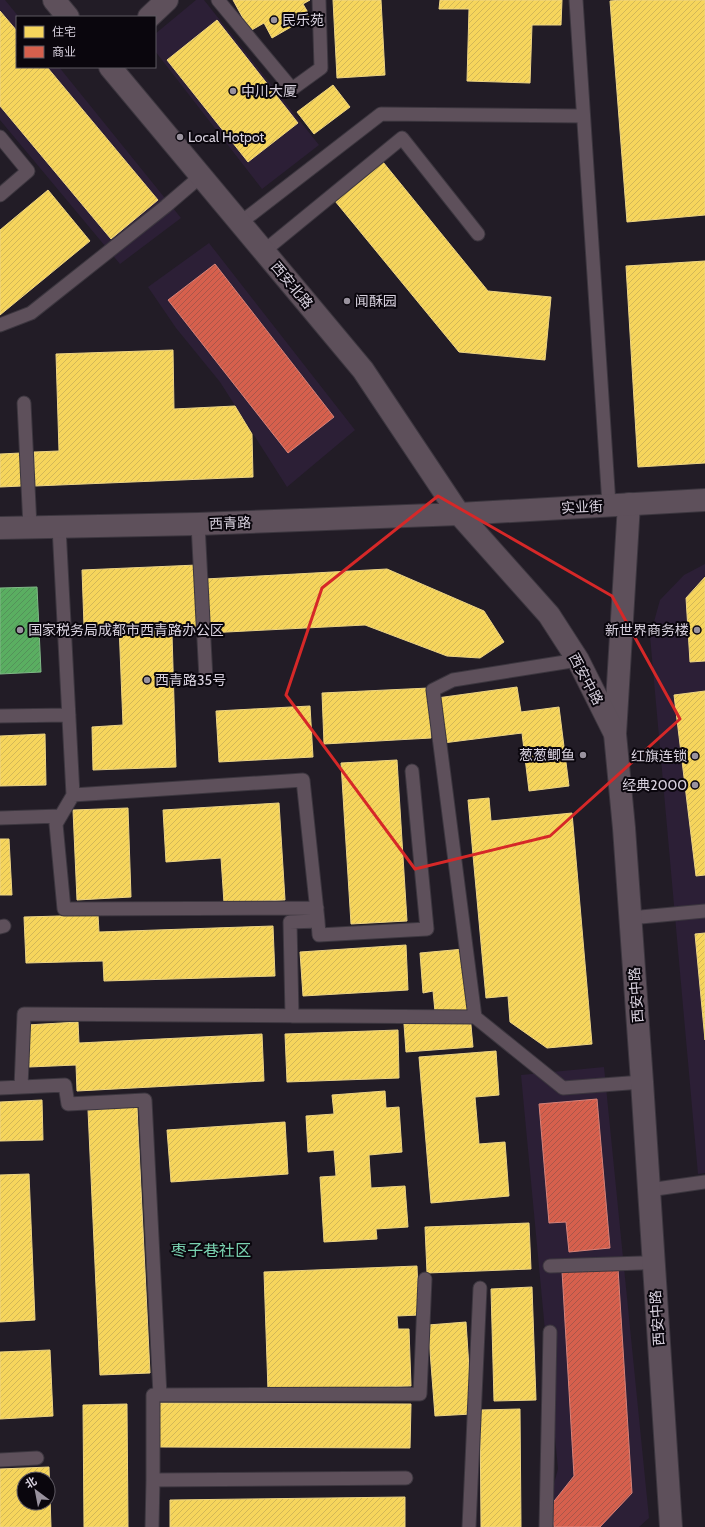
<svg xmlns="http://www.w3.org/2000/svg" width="705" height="1527" font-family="Cabin,'Noto Sans SC',sans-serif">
<defs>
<pattern id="homes-hatch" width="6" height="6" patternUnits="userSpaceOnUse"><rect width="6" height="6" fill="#f6d55c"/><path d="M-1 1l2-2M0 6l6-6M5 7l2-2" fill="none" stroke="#d2b757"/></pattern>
<pattern id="shops-hatch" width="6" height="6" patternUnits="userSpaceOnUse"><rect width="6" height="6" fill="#d6604d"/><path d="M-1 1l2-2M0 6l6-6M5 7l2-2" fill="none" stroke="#a9564a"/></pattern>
<pattern id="public-hatch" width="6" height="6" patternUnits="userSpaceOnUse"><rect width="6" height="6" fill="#5aae61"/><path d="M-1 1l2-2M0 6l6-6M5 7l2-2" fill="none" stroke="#54925a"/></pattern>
</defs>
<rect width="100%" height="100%" fill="#221c26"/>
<path fill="#2c1f36" d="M0,0H5L19,17H17V67H59L181,218L120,264L0,120Z
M196,0H204L319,145L262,189L155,51V34Z
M209,243L355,430L287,487L220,382L176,328L148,287Z
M705,564V1173L698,1174L650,636L660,600L684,575Z
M604,1067L649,1518L639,1527H542L558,1469L521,1075Z"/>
<path fill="url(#homes-hatch)" stroke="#edd483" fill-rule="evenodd" d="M233,0H310L303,4L310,16L272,38L264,23L250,31Z
M333,0H381L385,75L337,78Z
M440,0H562L561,25H532L530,83L467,81L469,9H439Z
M621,0H705V215L627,222L610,1Z
M0,11L17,31V67H47L158,200L111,239L0,106Z
M217,20L298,123L248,162L167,60Z
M333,85L350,107L314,134L297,112Z
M383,162L488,291L551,297L545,360L459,352L335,201Z
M48,190L90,241L0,315V230Z
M705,261V463L638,467L626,266Z
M173,350L174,409L235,406L252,434L253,477L35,486L34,452L59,451L56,354Z
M21,453L22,486L0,487V454Z
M197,565L199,632L172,634L176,767L93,770L92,727L123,725L119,625L84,626L82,570Z
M387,569L484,611L504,642L480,658L447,656L365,625L207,633L205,579Z
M705,577V661L690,662L686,598Z
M517,687L521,712L559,707L569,786L529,791L522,733L443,743L437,698Z
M429,688L431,738L324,744L322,693Z
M705,691V875L696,876L674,695Z
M310,706L313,757L219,762L216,711Z
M45,734L46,785L0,786V736Z
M397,760L407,921L351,924L341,763Z
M489,798L491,821L572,813L592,1044L547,1048L510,1022L508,996L486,998L468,800Z
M279,803L285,900L224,903L221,858L166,862L163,810Z
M128,808L131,897L77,900L73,810Z
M0,839H9L12,895H0Z
M98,915L99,932L273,926L275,976L104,981L103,961L26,963L24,917Z
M705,933V1040L695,934Z
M406,945L408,990L303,996L300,952Z
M464,949L473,1047L406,1052L404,1024L436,1022L433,991L423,993L420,953Z
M78,1022L79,1043L262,1034L264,1081L77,1091L76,1065L29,1067L27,1025Z
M398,1030L399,1078L287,1082L285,1034Z
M496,1051L499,1095L475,1097L479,1144L505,1142L509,1196L431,1203L419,1057Z
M385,1091L386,1108L399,1107L402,1152L369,1155L371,1188L405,1186L408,1227L376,1229L377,1239L324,1242L320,1177L336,1176L334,1150L308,1152L306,1116L334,1114L332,1095Z
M42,1100L43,1140L0,1141V1102Z
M137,1107L150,1373L100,1375L88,1110Z
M285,1122L288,1174L171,1182L167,1130Z
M29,1174L35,1320L0,1322V1175Z
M529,1223L531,1269L427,1273L425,1227Z
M417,1266L419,1315L397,1316L398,1329H409L411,1386L268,1391L264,1272Z
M532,1287L536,1400L494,1401L491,1289Z
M466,1322L472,1414L435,1416L428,1325Z
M50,1350L53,1416L0,1419V1352Z
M159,1403L411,1404L410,1448L159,1447Z
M127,1404L128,1527H84L83,1405Z
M520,1409L521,1527H481L480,1410Z
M49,1467L51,1527H0V1469ZM24,1479H48V1503H24Z
M405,1497V1527H170V1500Z"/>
<path fill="url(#shops-hatch)" stroke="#d78279" d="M215,264L334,417L288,453L168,300Z
M597,1099L610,1248L569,1252L566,1222L549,1223L539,1104Z
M618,1268L632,1493L600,1527H554L551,1505L574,1476L562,1271Z"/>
<path fill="url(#public-hatch)" stroke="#80b987" d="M37,587L41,672L0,674V588Z"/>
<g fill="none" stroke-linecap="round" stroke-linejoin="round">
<defs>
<path id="service" d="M218,0L292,89L321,68L319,0
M576,0L609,505
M0,137L28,171L0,195
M240,223L381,114L583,116
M264,251L402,138L478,234
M0,325L31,313L166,206L201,176
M24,403L30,527
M198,524L206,679
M59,527L73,795L303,780L318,921L290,922L292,1016
M0,716L69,715
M73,795L56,824L64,909L317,908
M0,818L60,816
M630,918L705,911
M318,921L319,935L427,929L412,771
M0,927L4,926
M475,1017L433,690L453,680L578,660
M21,1087L24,1014L475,1017L563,1088L642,1082
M0,1088L65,1085L68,1104L145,1100L160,1395
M649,1190L705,1182
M550,1266L642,1263
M0,1460L37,1458
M153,1480V1395L420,1394L425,1279
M152,1527L153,1480L406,1478
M469,1527L480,1288
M546,1527L550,1332"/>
<path id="minor" d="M149,17L167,0
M615,734L629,504"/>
<path id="tertiary" d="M54,0L68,17
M110,67L363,370L459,514L549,615L578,660L615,734L624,828L642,1082L671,1527
M0,528L198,524L459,514L705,500"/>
</defs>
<use href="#service" stroke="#3c363f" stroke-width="15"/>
<use href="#minor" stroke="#3c363f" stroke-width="24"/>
<use href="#tertiary" stroke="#3c363f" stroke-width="24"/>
<use href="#service" stroke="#5e505b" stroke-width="13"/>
<use href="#minor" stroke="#5e505b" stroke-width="22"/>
<use href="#tertiary" stroke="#5e505b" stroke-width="22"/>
</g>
<path fill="none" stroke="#d62828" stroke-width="3" stroke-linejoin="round" d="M438,496L612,596L680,719L550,836L415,869L286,695L322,588Z"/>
<g fill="#99929e" stroke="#0a060d" stroke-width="1.5">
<circle cx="274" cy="20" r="4"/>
<circle cx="233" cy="91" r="4"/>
<circle cx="180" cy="137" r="4"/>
<circle cx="347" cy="301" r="4"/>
<circle cx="20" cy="630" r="4"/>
<circle cx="697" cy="630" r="4"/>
<circle cx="147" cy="680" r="4"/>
<circle cx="583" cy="755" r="4"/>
<circle cx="695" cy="756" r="4"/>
<circle cx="695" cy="785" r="4"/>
</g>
<g text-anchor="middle" stroke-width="4" stroke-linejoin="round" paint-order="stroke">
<g font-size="14" fill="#d9d2df" stroke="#0a060d" text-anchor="start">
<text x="282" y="25">民乐苑</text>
<text x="241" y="96">中川大厦</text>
<text x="188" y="142">Local Hotpot</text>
<text x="355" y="306">闻酥园</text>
<text x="28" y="635">国家税务局成都市西青路办公区</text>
<text x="689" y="635" text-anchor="end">新世界商务楼</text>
<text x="155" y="685">西青路35号</text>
<text x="575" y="760" text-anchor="end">葱葱鲫鱼</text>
<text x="687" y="761" text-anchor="end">红旗连锁</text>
<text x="687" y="790" text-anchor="end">经典2000</text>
</g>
<g font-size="14" fill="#d9d2df" stroke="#0a060d">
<text transform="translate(292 285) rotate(50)" y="5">西安北路</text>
<text transform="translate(582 507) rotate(-3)" y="5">实业街</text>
<text transform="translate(230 523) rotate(-2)" y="5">西青路</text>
<text transform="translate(586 679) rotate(62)" y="5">西安中路</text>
<text transform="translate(636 995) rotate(-94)" y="5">西安中路</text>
<text transform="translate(657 1318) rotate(-94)" y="5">西安中路</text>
</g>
<g font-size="16" fill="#7ad3b1" stroke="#0a060d">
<text x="211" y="1256">枣子巷社区</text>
</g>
</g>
<rect x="16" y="16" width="140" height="52" fill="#0a060d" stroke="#5d5861"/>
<rect x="24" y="26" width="20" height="12" fill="#f6d55c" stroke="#5d5861"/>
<text x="52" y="36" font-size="12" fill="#d9d2df">住宅</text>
<rect x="24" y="46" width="20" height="12" fill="#d6604d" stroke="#5d5861"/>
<text x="52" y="56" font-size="12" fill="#d9d2df">商业</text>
<g transform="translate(36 1491) rotate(328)"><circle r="19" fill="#0a060d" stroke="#5d5861"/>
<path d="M0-3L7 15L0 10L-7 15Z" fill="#99929e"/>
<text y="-6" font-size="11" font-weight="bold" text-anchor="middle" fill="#d9d2df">北</text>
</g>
</svg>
